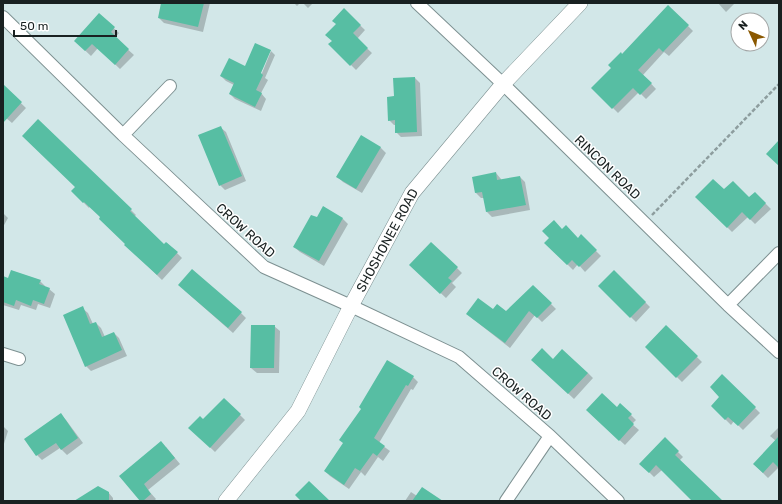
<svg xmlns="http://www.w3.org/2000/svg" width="782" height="504" font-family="Rubik,sans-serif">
<rect width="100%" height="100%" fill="#d2e7e8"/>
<path fill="#0003" fill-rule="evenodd" d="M162,3H210L203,32L164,23L159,18Z
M294,3H300L297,6Z
M303,3H313L308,8Z
M718,3H735L726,12Z
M668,6L693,31L669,56L664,52L643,75L656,89L646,99L639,92L618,113L593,88L612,68L622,55Z
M344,10L365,30L357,39L372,53L356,70L330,44L333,41Z
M100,15L119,33L115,38L134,55L120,69L98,48L91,56L75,41Z
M270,50L275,55L265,78L268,80L261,93L266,99L261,111L235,99L230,94L234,85L226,81L221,76L245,67ZM269,51H271L260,78H258Z
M415,78L420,83L422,136L401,137L396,132V125H394L389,120L395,97Z
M3,86L26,108L12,123L5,117H3Z
M38,121L131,210L136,215L134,217L164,245L167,243L182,258L162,280L131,250L127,244L102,217L90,206L89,208L72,191L76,187Z
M220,127L226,132L246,181L225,190L220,185Z
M362,137L381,148L386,153L362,193L343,182L338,177Z
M496,173L501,179V180L520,177L525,182L530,210L492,217L487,212L484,198H481L476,193L473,178Z
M755,193L771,209L755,224L748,217L732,232L697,197L749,198Z
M323,208L343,219L348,224L324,266L300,252L294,247L317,219Z
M3,213L8,218L3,227Z
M562,230L578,239L581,236L601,256L585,272L578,264L573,270L546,243Z
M457,268L462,273L452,283L456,287L446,298L416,270Z
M614,271L650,307L636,322L599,286Z
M3,277L9,280L40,281L45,286V287L49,289L55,294L50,308L38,304L36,310L21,305L19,310L3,305Z
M533,286L556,309L542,322L535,315L510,348L473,319L468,314L493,311L506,313Z
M184,290L241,313L246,318L233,333Z
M82,308L88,313L93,324L96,323L101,328L105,337L114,333L119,338L127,356L91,371L86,366Z
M274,326L280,331L279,373H257L251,368Z
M666,327L702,362L682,382L646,347Z
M553,360L588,373L593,378L574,399L538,365Z
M723,376L760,413L743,430L734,421L731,425L712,406L721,397Z
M413,377L418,382L413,390L411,389L379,443L390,451L383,461L378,457L365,476L361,472L349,489L330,476L325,471Z
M224,399L245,420L215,452L190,428L203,421Z
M617,408L631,415L636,420L632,424L639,430L625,445L592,415Z
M61,415L66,420L83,443L67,455L60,448L42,460L37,455L26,439Z
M3,426L8,431L3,447Z
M779,427V467L768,478L754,464L776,441L770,436Z
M665,439L683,457L679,461L721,501H693L662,470L654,477L641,464Z
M166,447L180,464L148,490L156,499L154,501H141L120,476Z
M108,492L113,498V501H76Z
M411,492L417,496L441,501H405Z"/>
<path fill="#57bea3" d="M161,3H204L198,27L158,18Z
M668,5L689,25L663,52L659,48L638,70L652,83L640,95L633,88L612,109L591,88L611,68L608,65L621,52L622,54Z
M344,8L361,25L353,33L368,48L350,66L328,44L332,41L325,35L336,24L332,21Z
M99,13L115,27L111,32L129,49L115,65L92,44L85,51L74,41Z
M255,43L271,50L261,73L263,75L256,90L262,93L255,107L229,94L234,83L220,76L229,58L245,66Z
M415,77L417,132L395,133V120L388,121L387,97L394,96L393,78Z
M3,84L22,102L3,123Z
M38,119L132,209L130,211L164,244L166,242L178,252L157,275L124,245L125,244L99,219L100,217L84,202L83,203L71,191L75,187L22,136Z
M221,126L242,176L219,186L198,135Z
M361,135L381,147L356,189L336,177Z
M779,140V166L766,154Z
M496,172L497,180L520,176L526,205L486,212L482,192L475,193L472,177Z
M713,179L724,189L733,181L749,197L755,192L766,203L750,220L742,212L727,228L695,197Z
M323,206L343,218L319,261L293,247L311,215L317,217Z
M554,220L562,229L566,225L578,238L581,234L597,250L579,267L572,260L567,265L544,243L549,238L542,231Z
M431,242L458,267L448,278L452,281L440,294L409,265Z
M192,269L242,312L228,328L178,285Z
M11,270L41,280L39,284L50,288L44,304L33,300L31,306L16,300L14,306L3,302V276L8,278Z
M614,270L646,302L630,318L598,286Z
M533,285L552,303L537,318L529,311L505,343L466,314L478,298L493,309L497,304L506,311Z
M83,306L90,324L96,322L102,337L114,332L122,350L85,367L63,315Z
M251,325H275L274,368H250Z
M666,325L698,356L676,378L645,347Z
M542,348L553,359L562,349L588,373L568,394L531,360Z
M387,360L414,376L408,386L406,385L374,438L385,446L377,456L373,453L360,471L355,468L344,485L324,471L343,443L339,440L361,409L359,407Z
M722,374L756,407L738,426L728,417L725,420L711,406L719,397L710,387Z
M602,393L617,407L620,403L632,414L628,418L634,424L619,441L586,410Z
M224,398L241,414L210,448L188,428L200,416L203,419Z
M61,413L78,438L61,450L56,443L36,456L24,439Z
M779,436V468L773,462L763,473L753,464Z
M665,437L679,451L675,455L723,501H692L656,465L649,473L639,464Z
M161,441L175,458L144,484L151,494L143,501H140L119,476Z
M309,481L330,501H301L295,495Z
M98,486L109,492V501H74Z
M422,487L443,501H412Z"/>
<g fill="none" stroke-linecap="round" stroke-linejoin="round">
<defs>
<path id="minor" d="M417,3L503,84L728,305L779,352
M3,17L123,135L264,267L351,306L459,357L550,436L618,501
M123,135L170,86
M728,305L779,253
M3,354L19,359
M506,501L550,436"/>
<g id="tertiary">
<path id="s1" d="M226,501L298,411L351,306L412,193L503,84L580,3"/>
</g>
</defs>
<use href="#minor" stroke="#7d9091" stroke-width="14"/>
<use href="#tertiary" stroke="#7d9091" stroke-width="16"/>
<path stroke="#8d9d9e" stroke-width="2.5" stroke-dasharray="4 2" stroke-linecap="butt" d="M652,215L779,84"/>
<use href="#minor" stroke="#fff" stroke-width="12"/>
<use href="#tertiary" stroke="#fff" stroke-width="15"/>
</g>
<g text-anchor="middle" stroke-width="3" stroke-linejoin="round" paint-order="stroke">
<g font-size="13" fill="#192121" stroke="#fff">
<text transform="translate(608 167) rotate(44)" y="5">RINCON ROAD</text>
<text transform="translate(246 230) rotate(42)" y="5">CROW ROAD</text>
<text dy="5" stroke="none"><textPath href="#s1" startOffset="308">SHOSHONEE ROAD</textPath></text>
<text transform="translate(522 393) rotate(41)" y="5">CROW ROAD</text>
</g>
</g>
<rect width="782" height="504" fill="none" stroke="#192121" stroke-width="8"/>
<g transform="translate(750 32) rotate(314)"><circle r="19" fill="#ffffff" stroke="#a3a6a6"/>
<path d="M0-3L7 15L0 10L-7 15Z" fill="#8a5801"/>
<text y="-6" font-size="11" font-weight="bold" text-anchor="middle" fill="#192121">N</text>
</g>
<path d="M14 30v6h102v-6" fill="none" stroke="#192121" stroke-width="2"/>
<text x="20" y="30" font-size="12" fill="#192121" stroke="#ffffff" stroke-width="3" paint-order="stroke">50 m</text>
</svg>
